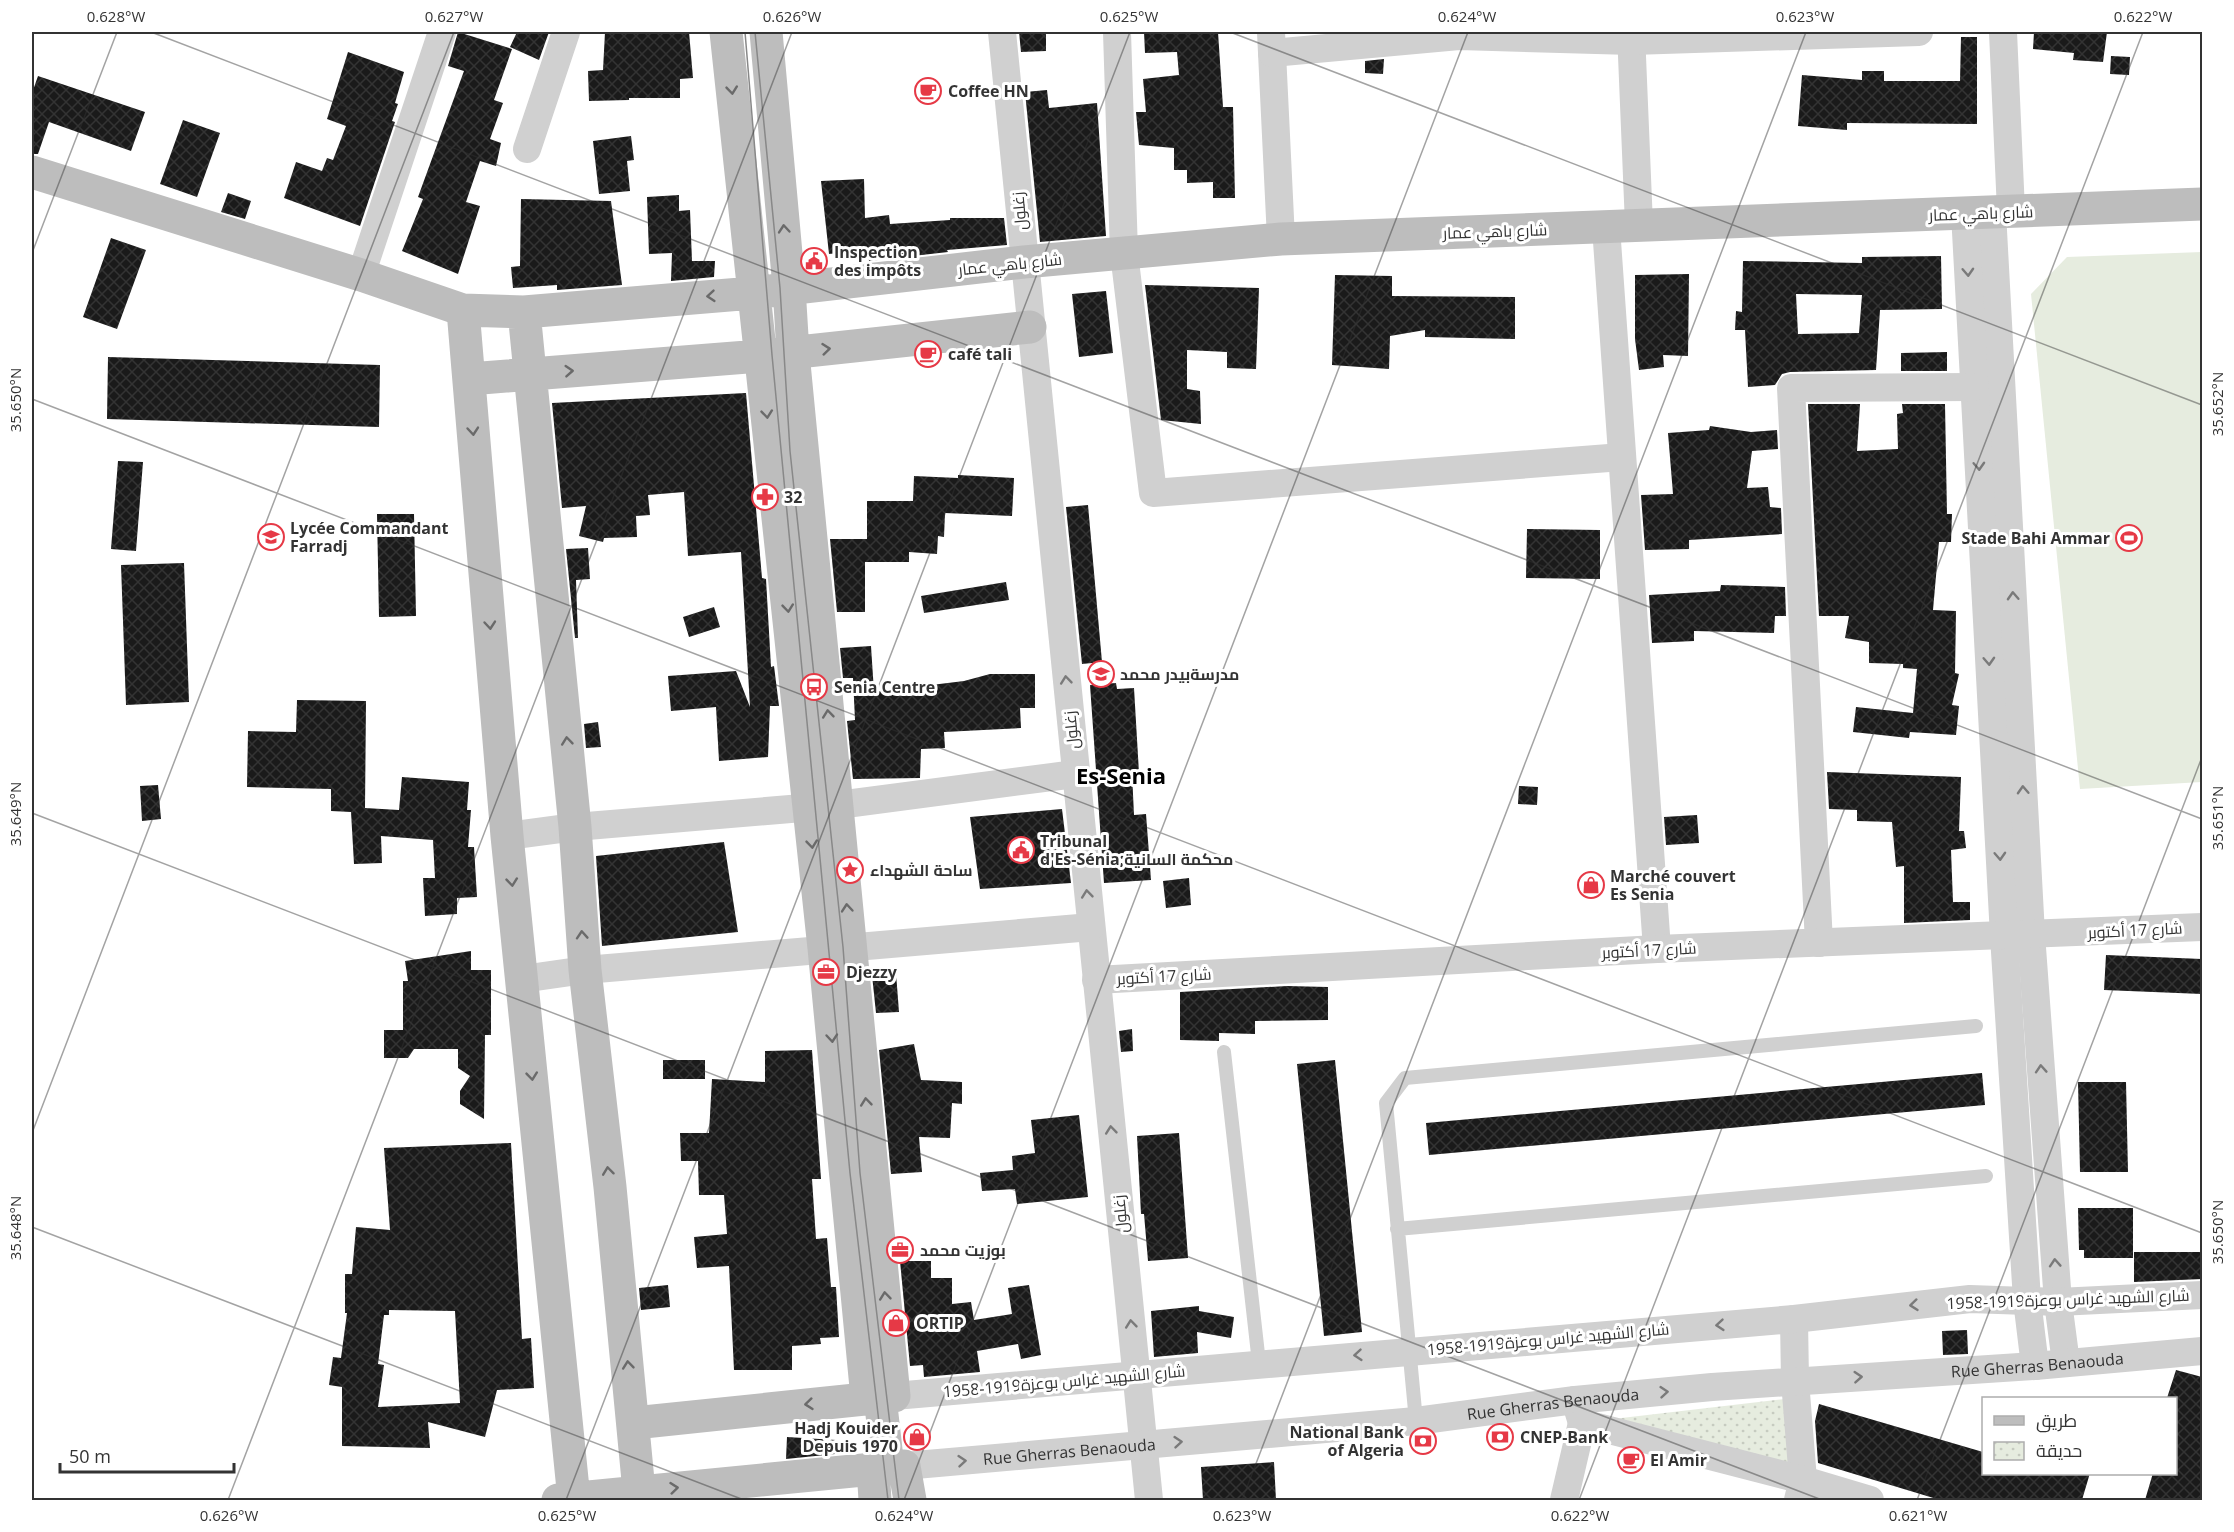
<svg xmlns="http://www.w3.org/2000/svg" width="2234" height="1532" font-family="'Open Sans',Cairo,sans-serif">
<defs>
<pattern id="park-dots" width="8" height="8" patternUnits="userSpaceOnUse" patternTransform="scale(1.5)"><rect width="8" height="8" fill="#e6ecdf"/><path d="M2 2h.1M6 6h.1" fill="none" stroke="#c6cbc0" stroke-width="1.8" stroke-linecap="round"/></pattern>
<pattern id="building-cross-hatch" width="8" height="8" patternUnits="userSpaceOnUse" patternTransform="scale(1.5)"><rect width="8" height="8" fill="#1a1a1a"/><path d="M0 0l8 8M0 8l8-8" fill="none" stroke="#333"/></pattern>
</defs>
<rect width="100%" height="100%" fill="#fff"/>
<path fill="url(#park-dots)" d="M1794,1398L1795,1467L1613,1419Z"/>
<path fill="#e6ecdf" d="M2202,252V782L2080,789L2031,294L2067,257Z"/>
<path fill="url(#building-cross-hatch)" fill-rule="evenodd" d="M458,32L512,49L494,100L503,103L490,139L501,143L496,166L480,161L466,202L480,206L458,274L402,251L423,199L418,197L464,71L448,66Z
M517,32H549L539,60L510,47Z
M605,32H689L693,78L680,79V98H629V100L589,101L588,71L603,70Z
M1019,32H1046V51L1021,52Z
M1144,32H1218L1223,107H1233L1235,198H1213V182L1187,183V170H1174V148L1139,145L1136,112H1146L1143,79L1179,75L1177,52L1145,53Z
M2034,32H2107L2103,62L2073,60L2074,53L2033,49Z
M1961,37H1977V124L1847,123V130L1798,126L1802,75L1862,80V71H1884V81H1960Z
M348,52L404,72L395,103L398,104L392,121L395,122L360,226L284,198L296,162L322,171L327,158L333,160L346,126L327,119Z
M2111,56L2130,57L2129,75L2110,74Z
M1384,59L1383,74L1365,73V61Z
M38,76L145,112L131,151L49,122L38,154H32V93Z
M1047,90L1049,108L1097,103L1106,236L1040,242L1025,92Z
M183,120L220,133L197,197L160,184Z
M631,136L634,160L627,161L630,191L599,194L593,141Z
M864,179L865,218L889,215L890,224L950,220V218H1004L1007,245L947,250L948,252L869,261L868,250L829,254L821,181Z
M228,193L251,201L245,219L221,212Z
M679,195V211L690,210L692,261H715L714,277L671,281L672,253L649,254L647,197Z
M521,199L611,201L622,285L557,290V285L513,288L511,267L520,266Z
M111,238L146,250L117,329L83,317Z
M1941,256L1942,309L1880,310L1876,370L1790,372L1782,374L1775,385L1748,387L1745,330H1735L1736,311L1742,312L1743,261L1862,263V257ZM1796,294L1862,295L1859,333L1798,334Z
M1689,274L1688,356L1663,355L1664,367L1639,370L1635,339V275Z
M1335,275L1392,276V296L1515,297V339L1425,337V330L1390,336L1389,369L1332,365Z
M1145,285L1259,288L1256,369L1227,368V352L1187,350V389L1200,391L1201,424L1161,420Z
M1106,291L1113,353L1079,357L1072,294Z
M1947,352V371H1901V353Z
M108,357L380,365L379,427L107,419Z
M746,393L762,578L766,579L771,667L774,666L779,706H770L768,757L719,761L716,707L671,711L668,676L736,671L750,707L741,552L688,556L684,492L648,495L650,515L636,516L637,537L604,538L603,542L579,536L586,506L562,508L552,403Z
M1808,404H1860L1857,451L1898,449L1897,414L1903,413L1902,404H1945L1947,514H1952L1951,542H1939L1933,610L1956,611L1955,673L1959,674L1952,705L1959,706L1956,735L1910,732L1909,738L1853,732L1856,707L1913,713L1917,669L1903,668V664L1869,663V642L1845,638L1849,616H1819Z
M1710,426L1751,432L1777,430L1778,449L1752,451L1747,488L1768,487L1770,507L1781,508L1782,534L1689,540V549L1645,550L1641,495L1673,494L1668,433L1709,430Z
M118,461L143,462L136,551L111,549Z
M958,475L1014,478L1012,516L945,513L944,537L938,536L937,554L909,552V562H865V612H837L830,539H867V501H913L914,476L958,478Z
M1088,505L1102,662L1082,664L1066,507Z
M377,514H414L416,616L379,617Z
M1527,529L1600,530V579L1526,578Z
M588,548L590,579L576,580L578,638H575L566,549Z
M184,563L189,702L126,705L121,565Z
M1006,582L1009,600L924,613L921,596Z
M1721,585L1785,587L1786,616H1775L1774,633L1694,631V641L1652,643L1649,595L1720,591Z
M714,607L720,627L689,637L683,617Z
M871,646L874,692L964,681L990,674H1035V708H1020L1021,728L944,732L945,748L921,749L920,778L853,779L847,721L855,720L853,678H843L840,648Z
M1116,683L1117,689L1134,688L1139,773H1132L1134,815L1146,814L1151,880L1104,883L1090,685Z
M297,700L366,701L365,808L399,810L402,777L469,782L467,810H471L468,847H474L477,897L457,898V914L425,916L423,878H435L433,840L381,836L382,863L354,864L351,812L331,811V789L247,787L248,731L296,732Z
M598,722L601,747L586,748L584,724Z
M1827,772L1961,777L1959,831H1964L1966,848L1951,850L1953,902H1970V920L1904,923V866L1896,867L1892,822L1857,821V810L1829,809Z
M158,785L161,819L142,821L140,786Z
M1519,786L1538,787L1537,805L1518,804Z
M1062,809L1071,883L980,889L970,817Z
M1697,815L1699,843L1666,845L1664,817Z
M724,842L738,932L602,946L596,856Z
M1189,878L1191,905L1166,908L1163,881Z
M471,951V970H491V1035H485L484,1119L460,1104V1091L470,1076L458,1068V1049H414L408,1058H384V1030H403V981H408L405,961Z
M2106,955L2202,959V994L2104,990Z
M896,973L899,1012L876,1013L872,975Z
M1287,986L1328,987V1020L1255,1021V1034L1219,1033V1041L1180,1040V992Z
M1132,1029L1133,1051L1121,1052L1119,1031Z
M914,1044L921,1080L962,1082V1104L952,1103L950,1138L919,1137L922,1172L891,1174L879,1050Z
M812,1050L821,1179H812L816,1239L827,1238L831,1287H836L839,1337L820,1338L821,1344L792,1346V1370H734L729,1266L697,1268L694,1237L727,1234L724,1195H699L698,1161H681L680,1133H709L712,1079L765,1082V1051Z
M663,1060H705V1079H663Z
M1335,1060L1362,1332L1324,1336L1297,1064Z
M1982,1073L1985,1105L1429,1155L1426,1123Z
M2078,1082H2126L2128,1172H2080Z
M1079,1115L1088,1197L1017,1204L1015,1189L982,1191L980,1173L1013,1170L1012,1156L1035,1153L1031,1120Z
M1179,1133L1188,1258L1148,1261L1144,1214H1141L1137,1136Z
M511,1143L522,1339L531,1338L534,1388L497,1390L485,1437L428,1422L430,1448L342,1446V1387L329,1385L333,1357L341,1358L347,1313H345V1274H352L356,1227L390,1230L384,1148ZM389,1310L455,1311L460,1403L378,1407L384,1365L378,1364L384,1315H389Z
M2078,1208H2133V1258H2084V1250H2079Z
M2134,1252H2202V1279L2134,1282Z
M900,1261H931V1278H952V1304L971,1302L974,1320L1012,1314L1008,1288L1029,1285L1041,1355L1021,1359L1018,1344L977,1351L980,1372L924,1377L923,1365L910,1366Z
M668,1285L670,1307L641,1310L639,1288Z
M1199,1306V1311L1234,1317L1231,1338L1197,1332L1198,1353L1154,1357L1151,1311Z
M1967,1330L1968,1354L1943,1355L1942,1331Z
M2176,1370L2202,1377V1500H2145L2153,1473H2175V1398H2167Z
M1819,1404L1983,1452V1473H2090L2082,1500H1940L1818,1463L1815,1421Z
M787,1437L836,1440L835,1454L786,1459Z
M1274,1462L1276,1500H1203L1201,1467Z"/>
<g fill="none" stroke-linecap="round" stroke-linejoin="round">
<path stroke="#d0d0d0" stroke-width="14" d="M1224,1052L1259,1363
M1397,1229L1986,1176
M1416,1421L1386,1103L1405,1078L1976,1026"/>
<g stroke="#d0d0d0" stroke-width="28">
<path d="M1002,32L1149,1500"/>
<path d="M1117,32L1124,253L1153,493L1622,457"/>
<path d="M1271,32L1281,239"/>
<path d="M1631,32L1639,225"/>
<path d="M2003,32L2011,211"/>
<path d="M1272,53L1459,36L1632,41L1919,32"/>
<path d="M527,149L566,32"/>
<path d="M1992,212L2031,934L2058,1302L2066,1363"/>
<path d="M1965,213L2004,936L2027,1300L2035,1366"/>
<path d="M1606,227L1657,949"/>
<path d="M361,275L442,32"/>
<path d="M507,836L575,827L838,805L1075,774"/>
<path d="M1819,943L1791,388L1974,387"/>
<path d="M522,979L585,970L1091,927"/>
<path d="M1096,980L1657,949L2202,927"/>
<path d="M1794,1319L1795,1381L1803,1480L1798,1500"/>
<path d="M894,1396L1794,1319L1970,1299L2058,1302L2202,1295"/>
<path d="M1575,1400L1582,1423L1803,1480L1870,1500"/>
<path id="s1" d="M904,1466L1416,1421L1575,1400L1712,1387L2035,1366L2202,1351"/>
<path d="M1564,1500L1582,1423"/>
</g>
<path stroke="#bdbdbd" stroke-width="33" d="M726,32L824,948L867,1398
M32,172L361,275L463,310L524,312L753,293L1024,262L1281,239L2202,204
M463,310L507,836L574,1499
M524,312L575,827L585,970L610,1187L639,1491
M469,379L760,356L1030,327
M880,1397L888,1467
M634,1423L894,1396L793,353L789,287L766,32
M873,1468L875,1500
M558,1500L904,1466L910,1500"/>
<path stroke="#888" stroke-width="1.5" d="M745,32L772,355L850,1173L888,1500
M755,32L780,288L790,451L843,947L860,1173L899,1500"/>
</g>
<defs><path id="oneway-chevron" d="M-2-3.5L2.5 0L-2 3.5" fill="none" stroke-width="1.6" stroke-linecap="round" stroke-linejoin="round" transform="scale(1.5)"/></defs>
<g stroke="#6a6a6a">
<use href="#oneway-chevron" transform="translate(732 90) rotate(84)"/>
<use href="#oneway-chevron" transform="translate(784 229) rotate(-95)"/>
<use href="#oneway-chevron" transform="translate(711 296) rotate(175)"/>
<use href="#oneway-chevron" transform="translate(826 349) rotate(-6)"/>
<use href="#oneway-chevron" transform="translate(569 371) rotate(-4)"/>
<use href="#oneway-chevron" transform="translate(767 414) rotate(84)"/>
<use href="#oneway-chevron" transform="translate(473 431) rotate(85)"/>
<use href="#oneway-chevron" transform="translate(788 608) rotate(84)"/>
<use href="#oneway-chevron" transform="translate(490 625) rotate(85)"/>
<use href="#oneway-chevron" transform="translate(828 714) rotate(-96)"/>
<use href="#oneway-chevron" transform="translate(567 741) rotate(-96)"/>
<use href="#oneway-chevron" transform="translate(812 844) rotate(84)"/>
<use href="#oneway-chevron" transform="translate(512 882) rotate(84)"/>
<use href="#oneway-chevron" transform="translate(847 908) rotate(-95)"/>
<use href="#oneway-chevron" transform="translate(582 935) rotate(-94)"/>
<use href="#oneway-chevron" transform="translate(832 1038) rotate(85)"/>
<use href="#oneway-chevron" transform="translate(532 1076) rotate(84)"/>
<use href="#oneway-chevron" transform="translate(866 1102) rotate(-96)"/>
<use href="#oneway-chevron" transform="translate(608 1171) rotate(-97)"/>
<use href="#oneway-chevron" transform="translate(885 1296) rotate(-96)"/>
<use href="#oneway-chevron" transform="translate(628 1365) rotate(-96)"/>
<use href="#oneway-chevron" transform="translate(809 1404) rotate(174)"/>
<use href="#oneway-chevron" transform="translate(674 1488) rotate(-6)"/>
</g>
<g stroke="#7a7a7a">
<use href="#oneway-chevron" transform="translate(1968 272) rotate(87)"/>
<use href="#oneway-chevron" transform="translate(1979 466) rotate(87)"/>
<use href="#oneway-chevron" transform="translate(2013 596) rotate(-93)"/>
<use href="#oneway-chevron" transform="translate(1989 661) rotate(87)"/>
<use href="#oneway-chevron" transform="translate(1066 680) rotate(-96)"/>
<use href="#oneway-chevron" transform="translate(2023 790) rotate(-93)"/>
<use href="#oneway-chevron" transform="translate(2000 856) rotate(87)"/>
<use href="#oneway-chevron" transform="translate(1087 894) rotate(-96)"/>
<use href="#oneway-chevron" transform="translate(2041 1069) rotate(-94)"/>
<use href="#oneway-chevron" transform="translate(1111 1130) rotate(-96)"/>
<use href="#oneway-chevron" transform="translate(2055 1263) rotate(-94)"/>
<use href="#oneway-chevron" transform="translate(1914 1305) rotate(174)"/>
<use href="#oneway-chevron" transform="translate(1131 1324) rotate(-96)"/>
<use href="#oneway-chevron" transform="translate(1720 1325) rotate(175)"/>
<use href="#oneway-chevron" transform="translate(1358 1355) rotate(175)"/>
<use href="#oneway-chevron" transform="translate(1858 1377) rotate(-4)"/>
<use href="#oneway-chevron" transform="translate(1664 1392) rotate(-5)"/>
<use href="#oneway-chevron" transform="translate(1178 1442) rotate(-5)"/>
<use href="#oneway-chevron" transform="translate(962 1461) rotate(-5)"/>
</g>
<path fill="none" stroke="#333" stroke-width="1.5" stroke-opacity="0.45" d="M151,32L2202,819M1230,32L2202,405M32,253L117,32M32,399L2202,1233M32,813L1822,1500M32,1133L454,32M32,1227L744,1500M228,1500L792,32M566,1500L1130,32M904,1500L1468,32M1242,1500L1806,32M1579,1500L2143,32M1917,1500L2202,757"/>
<defs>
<symbol id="cafe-ring" viewBox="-11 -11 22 22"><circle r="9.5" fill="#fff" stroke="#e63946" stroke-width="1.5"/><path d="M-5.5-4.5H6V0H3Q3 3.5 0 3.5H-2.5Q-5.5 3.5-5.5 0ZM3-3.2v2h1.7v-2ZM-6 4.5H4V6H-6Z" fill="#e63946"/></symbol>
<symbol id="civic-ring" viewBox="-11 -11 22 22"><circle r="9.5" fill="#fff" stroke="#e63946" stroke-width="1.5"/><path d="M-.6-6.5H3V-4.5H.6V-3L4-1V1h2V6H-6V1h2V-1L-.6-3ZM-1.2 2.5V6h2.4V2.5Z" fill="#e63946"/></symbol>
<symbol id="pharmacy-ring" viewBox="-11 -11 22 22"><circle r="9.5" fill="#fff" stroke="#e63946" stroke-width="1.5"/><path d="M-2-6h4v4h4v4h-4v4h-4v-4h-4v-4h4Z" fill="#e63946"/></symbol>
<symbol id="school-ring" viewBox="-11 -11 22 22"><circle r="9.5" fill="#fff" stroke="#e63946" stroke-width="1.5"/><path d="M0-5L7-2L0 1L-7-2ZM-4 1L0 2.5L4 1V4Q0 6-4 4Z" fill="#e63946"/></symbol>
<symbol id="stadium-ring" viewBox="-11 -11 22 22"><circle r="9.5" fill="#fff" stroke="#e63946" stroke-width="1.5"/><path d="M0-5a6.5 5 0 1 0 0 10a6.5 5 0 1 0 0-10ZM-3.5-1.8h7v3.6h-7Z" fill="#e63946"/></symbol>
<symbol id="bus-ring" viewBox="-11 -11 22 22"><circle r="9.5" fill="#fff" stroke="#e63946" stroke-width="1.5"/><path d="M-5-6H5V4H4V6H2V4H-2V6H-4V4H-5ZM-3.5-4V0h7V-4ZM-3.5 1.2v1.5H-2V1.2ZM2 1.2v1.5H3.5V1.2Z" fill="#e63946"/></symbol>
<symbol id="sight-ring" viewBox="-11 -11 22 22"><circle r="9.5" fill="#fff" stroke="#e63946" stroke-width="1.5"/><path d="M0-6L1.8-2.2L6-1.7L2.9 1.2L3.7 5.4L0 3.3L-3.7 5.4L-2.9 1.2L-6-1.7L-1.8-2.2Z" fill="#e63946"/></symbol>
<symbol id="shop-ring" viewBox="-11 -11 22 22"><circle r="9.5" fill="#fff" stroke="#e63946" stroke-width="1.5"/><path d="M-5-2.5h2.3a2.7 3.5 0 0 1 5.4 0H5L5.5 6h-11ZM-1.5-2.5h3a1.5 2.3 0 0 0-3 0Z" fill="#e63946"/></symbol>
<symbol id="office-ring" viewBox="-11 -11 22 22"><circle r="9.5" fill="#fff" stroke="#e63946" stroke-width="1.5"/><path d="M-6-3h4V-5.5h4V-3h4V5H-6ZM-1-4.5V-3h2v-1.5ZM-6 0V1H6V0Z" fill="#e63946"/></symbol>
<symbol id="bank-ring" viewBox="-11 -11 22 22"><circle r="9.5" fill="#fff" stroke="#e63946" stroke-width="1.5"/><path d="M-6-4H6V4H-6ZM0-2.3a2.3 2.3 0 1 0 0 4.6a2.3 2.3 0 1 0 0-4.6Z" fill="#e63946"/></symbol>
</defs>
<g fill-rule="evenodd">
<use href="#cafe-ring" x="913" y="76" width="30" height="30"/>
<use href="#civic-ring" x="799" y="246" width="30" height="30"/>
<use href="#cafe-ring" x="913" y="339" width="30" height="30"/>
<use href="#pharmacy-ring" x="750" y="482" width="30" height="30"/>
<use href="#school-ring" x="256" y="522" width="30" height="30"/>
<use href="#stadium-ring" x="2114" y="523" width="30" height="30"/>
<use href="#school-ring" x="1086" y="659" width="30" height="30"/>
<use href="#bus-ring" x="799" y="672" width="30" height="30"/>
<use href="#civic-ring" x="1006" y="835" width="30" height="30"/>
<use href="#sight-ring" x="835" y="855" width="30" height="30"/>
<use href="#shop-ring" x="1576" y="870" width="30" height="30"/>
<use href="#office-ring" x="811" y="957" width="30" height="30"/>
<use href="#office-ring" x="885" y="1235" width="30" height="30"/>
<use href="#shop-ring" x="881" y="1308" width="30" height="30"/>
<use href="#shop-ring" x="902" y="1422" width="30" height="30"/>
<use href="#bank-ring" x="1485" y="1422" width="30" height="30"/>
<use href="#bank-ring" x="1408" y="1426" width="30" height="30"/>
<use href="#cafe-ring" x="1616" y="1445" width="30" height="30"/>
</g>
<g text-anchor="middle" stroke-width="6" stroke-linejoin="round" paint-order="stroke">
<g font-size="16" font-weight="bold" fill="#333" stroke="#fff" text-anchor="start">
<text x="948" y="97">Coffee HN</text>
<text x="834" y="258">Inspection<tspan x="834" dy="18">des impôts</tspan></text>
<text x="948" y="360">café tali</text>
<text x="784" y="503">32</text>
<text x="290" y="534">Lycée Commandant<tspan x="290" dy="18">Farradj</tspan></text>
<text x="2110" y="544" text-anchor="end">Stade Bahi Ammar</text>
<text x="1120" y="680">مدرسةبيدر محمد</text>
<text x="834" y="693">Senia Centre</text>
<text x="1040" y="847">Tribunal<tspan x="1040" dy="18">d'Es-Sénia;محكمة السانية</tspan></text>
<text x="870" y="876">ساحة الشهداء</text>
<text x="1610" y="882">Marché couvert<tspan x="1610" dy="18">Es Senia</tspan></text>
<text x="846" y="978">Djezzy</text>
<text x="920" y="1256">بوزيت محمد</text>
<text x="916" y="1329">ORTIP</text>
<text x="898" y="1434" text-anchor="end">Hadj Kouider<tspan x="898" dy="18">Depuis 1970</tspan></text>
<text x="1404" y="1438" text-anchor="end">National Bank<tspan x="1404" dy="18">of Algeria</tspan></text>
<text x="1520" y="1443">CNEP-Bank</text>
<text x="1650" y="1466">El Amir</text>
</g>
<g font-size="16" fill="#333" stroke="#fff">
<text transform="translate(1019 211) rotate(-95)" y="6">زغلول</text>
<text transform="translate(1981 213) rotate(-2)" y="6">شارع باهي عمار</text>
<text transform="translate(1495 231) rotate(-2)" y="6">شارع باهي عمار</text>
<text transform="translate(1010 264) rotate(-6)" y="6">شارع باهي عمار</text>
<text transform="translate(1071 730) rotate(-96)" y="6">زغلول</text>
<text transform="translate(2135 930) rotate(-3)" y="6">شارع 17 أكتوبر</text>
<text transform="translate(1649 950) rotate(-3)" y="6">شارع 17 أكتوبر</text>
<text transform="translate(1164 976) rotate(-3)" y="6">شارع 17 أكتوبر</text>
<text transform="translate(1120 1214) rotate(-96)" y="6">زغلول</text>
<text transform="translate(2068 1299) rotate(-2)" y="6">شارع الشهيد غراس بوعزة1919-1958</text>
<text transform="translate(1548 1339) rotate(-5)" y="6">شارع الشهيد غراس بوعزة1919-1958</text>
<text dy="6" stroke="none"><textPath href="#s1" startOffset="1138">Rue Gherras Benaouda</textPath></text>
<text transform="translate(1064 1381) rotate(-5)" y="6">شارع الشهيد غراس بوعزة1919-1958</text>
<text dy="6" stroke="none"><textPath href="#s1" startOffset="652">Rue Gherras Benaouda</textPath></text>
<text dy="6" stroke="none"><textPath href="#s1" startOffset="166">Rue Gherras Benaouda</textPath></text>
</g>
<g font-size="22" font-weight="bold" fill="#000" stroke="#fff">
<text x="1121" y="784">Es-Senia</text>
</g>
</g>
<rect width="2234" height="1532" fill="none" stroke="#ffffff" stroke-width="66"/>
<rect x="1982" y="1397" width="195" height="78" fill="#ffffff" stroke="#adadad" stroke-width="1.5"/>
<rect x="1994" y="1416" width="30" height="9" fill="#bdbdbd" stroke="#adadad" stroke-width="1.5"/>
<text x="2036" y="1427" font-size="18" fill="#333333">طريق</text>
<rect x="1994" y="1442" width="30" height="18" fill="url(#park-dots)" stroke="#adadad" stroke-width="1.5"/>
<text x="2036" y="1457" font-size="18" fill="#333333">حديقة</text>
<path d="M60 1463v9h174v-9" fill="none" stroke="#333333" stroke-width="3"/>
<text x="69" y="1463" font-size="18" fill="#333333" stroke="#ffffff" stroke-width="4.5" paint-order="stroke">50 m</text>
<rect x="33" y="33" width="2168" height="1466" fill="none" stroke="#333" stroke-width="2"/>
<g font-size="15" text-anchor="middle" fill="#333">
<text x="116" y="22">0.628°W</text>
<text x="454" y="22">0.627°W</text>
<text x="792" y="22">0.626°W</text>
<text x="1129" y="22">0.625°W</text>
<text x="1467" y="22">0.624°W</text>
<text x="1805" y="22">0.623°W</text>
<text x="2143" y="22">0.622°W</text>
<text transform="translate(16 400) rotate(-90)" y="5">35.650°N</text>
<text transform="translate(2218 404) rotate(-90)" y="5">35.652°N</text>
<text transform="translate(16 814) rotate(-90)" y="5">35.649°N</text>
<text transform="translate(2218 818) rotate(-90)" y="5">35.651°N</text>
<text transform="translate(16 1228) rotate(-90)" y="5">35.648°N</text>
<text transform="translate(2218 1232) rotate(-90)" y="5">35.650°N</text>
<text x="229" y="1521">0.626°W</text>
<text x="567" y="1521">0.625°W</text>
<text x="904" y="1521">0.624°W</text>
<text x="1242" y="1521">0.623°W</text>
<text x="1580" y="1521">0.622°W</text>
<text x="1918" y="1521">0.621°W</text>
</g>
</svg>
